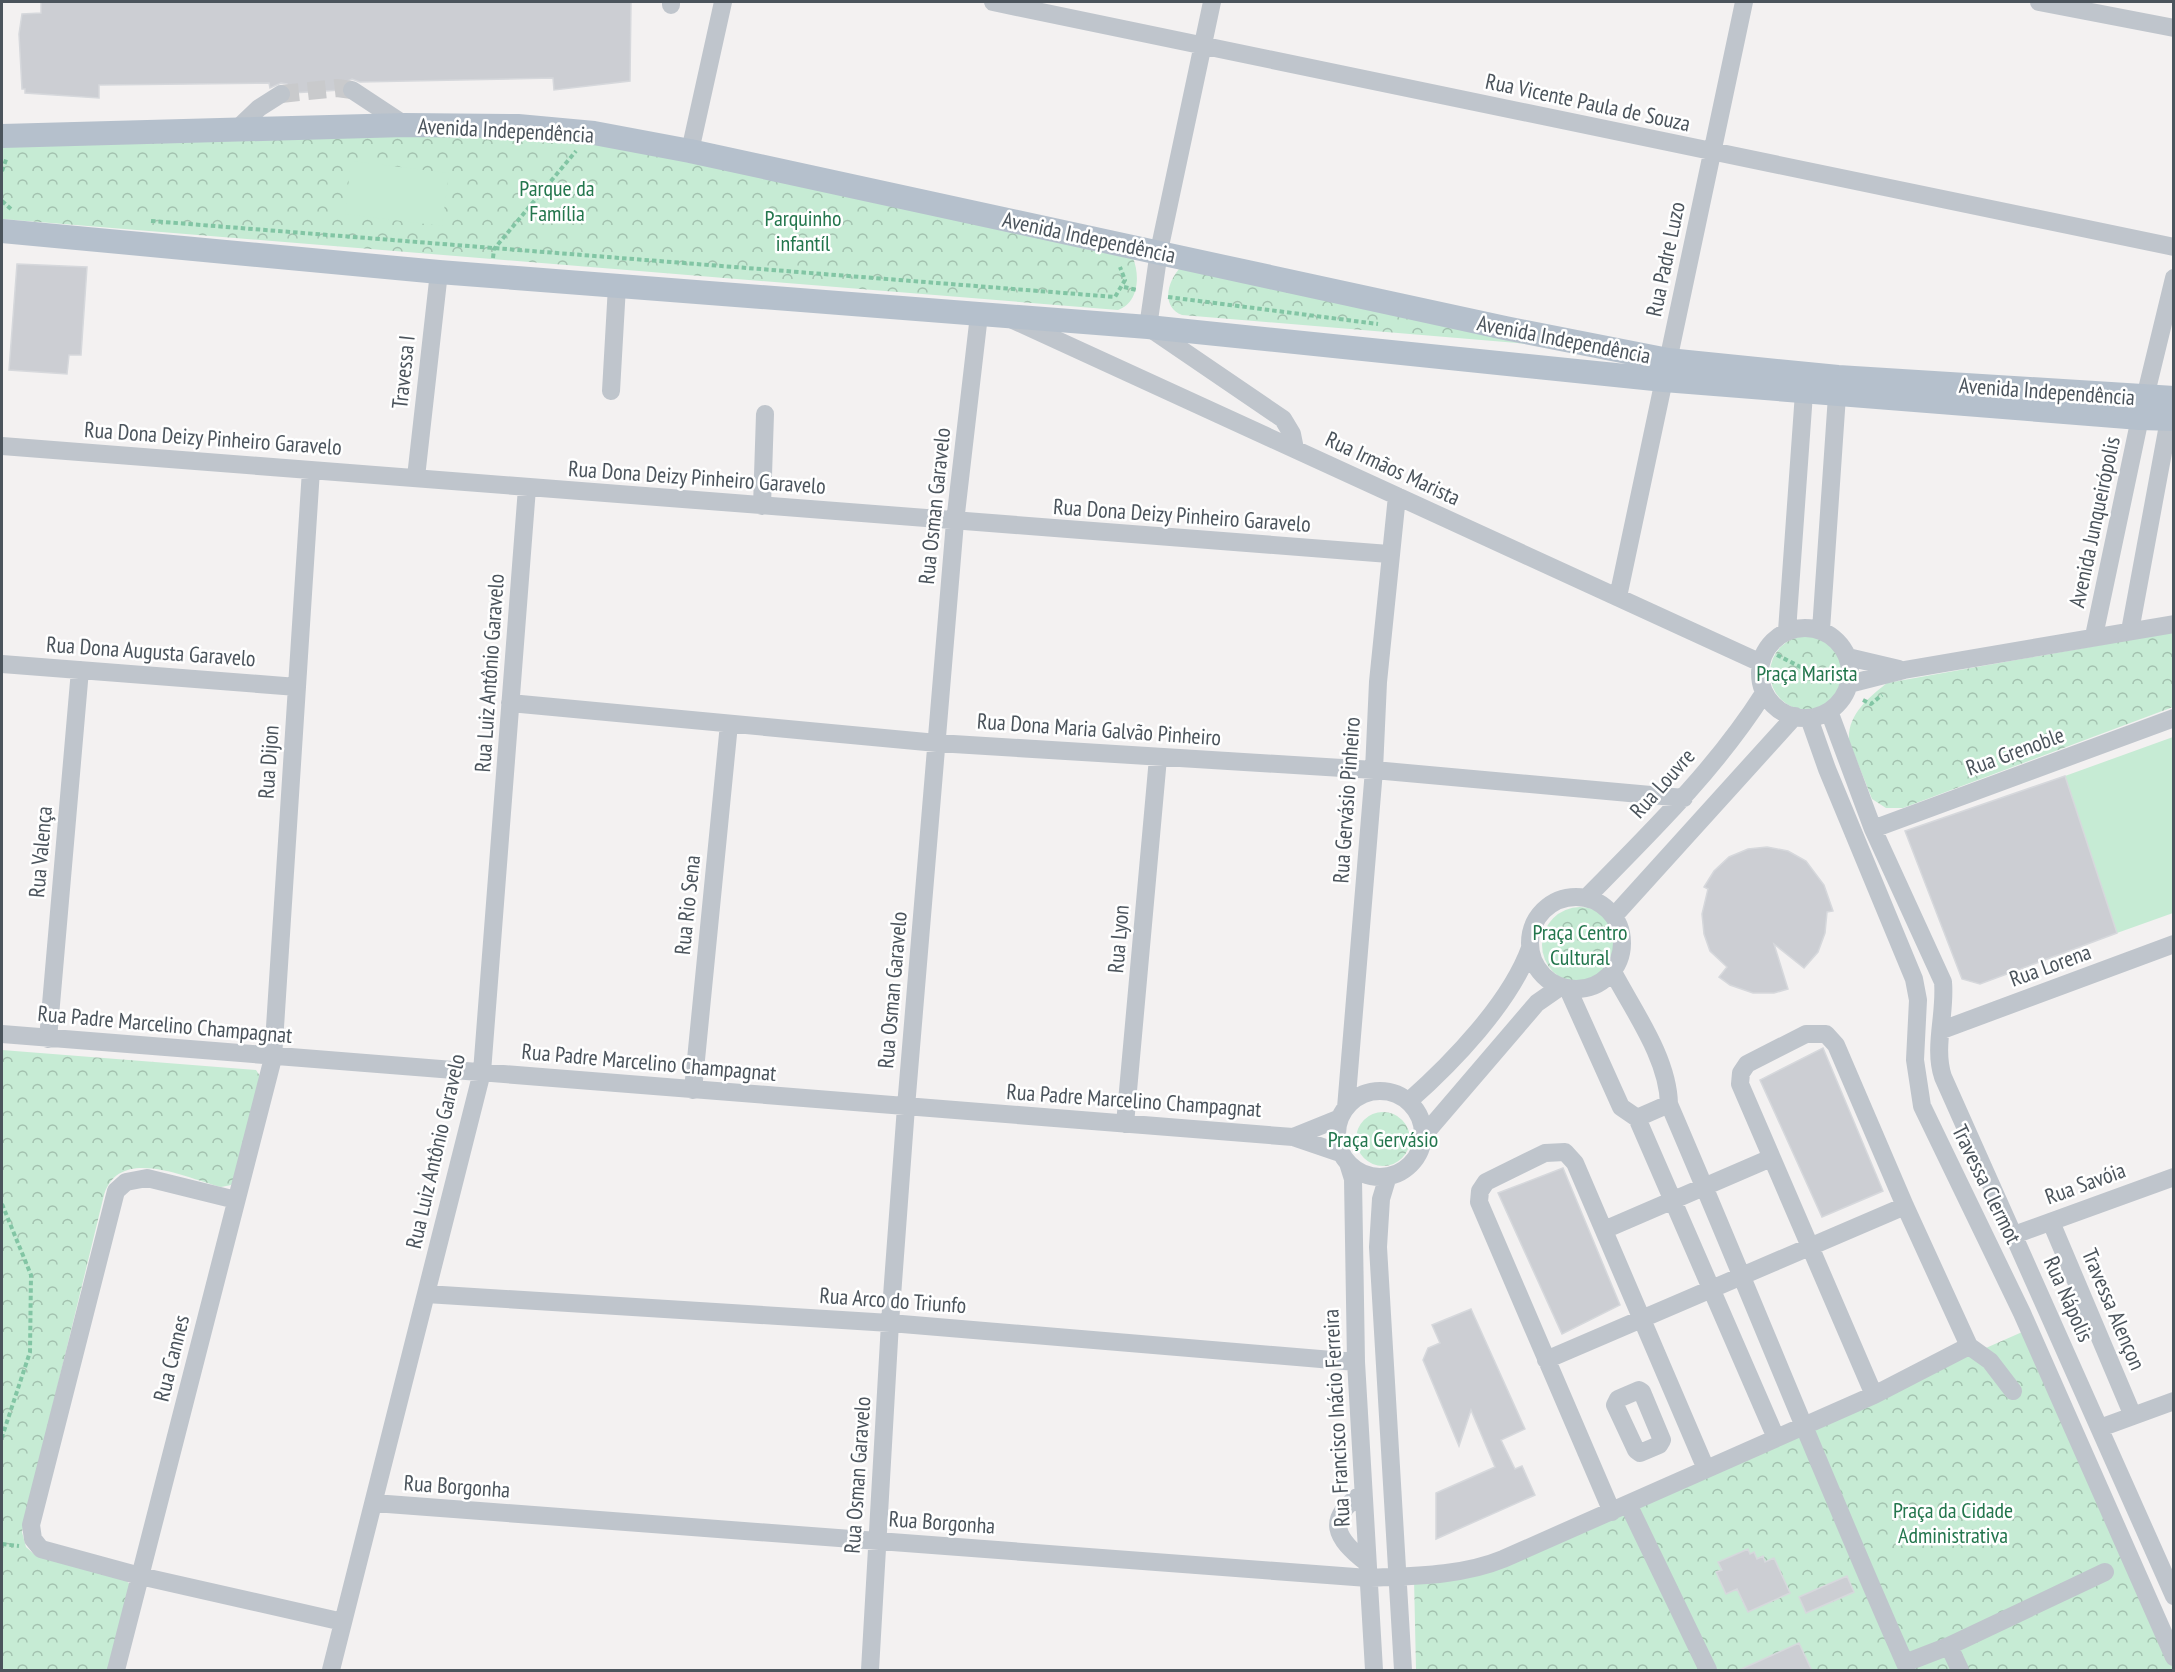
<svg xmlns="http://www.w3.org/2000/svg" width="2175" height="1672" font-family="'PT Sans Narrow',sans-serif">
<defs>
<pattern id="park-crowns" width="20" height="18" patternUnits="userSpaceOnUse" patternTransform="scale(1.5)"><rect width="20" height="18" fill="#c6ebd4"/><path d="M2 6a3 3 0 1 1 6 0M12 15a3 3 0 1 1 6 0" fill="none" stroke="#a3c1af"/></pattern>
</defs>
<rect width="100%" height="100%" fill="#f3f1f1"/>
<path fill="url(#park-crowns)" d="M457,133L606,142L1133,258C1140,275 1139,303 1118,310L2,219V142Z
M1181,267L1530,344L1182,315C1160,306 1168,280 1181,267Z
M2173,632V707L1903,808H1886L1872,799L1849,741C1847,715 1868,698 1887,683Z
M1770 673a37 37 0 1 1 74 0a37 37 0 1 1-74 0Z
M1542 945a38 38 0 1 1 76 0a38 38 0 1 1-76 0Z
M2,1050L256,1070L260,1076L235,1180L231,1185L221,1187C186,1178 119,1145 104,1195L22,1532L26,1547L36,1556L125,1579L131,1586L113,1670H2Z
M1356 1139a27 27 0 1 1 54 0a27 27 0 1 1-54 0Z
M2029,1329L2173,1657V1670H1416L1414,1578L1547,1541Z"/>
<path fill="#c6ebd4" d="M351,161L449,173L442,226L345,214Z
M2173,737V913L2117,933L2065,776Z"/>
<path fill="#ccced3" stroke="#d6d8dc" stroke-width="1.5" d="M41,2H631L630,81L554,90L553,78L360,82L352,79L343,83L341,90L292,93L287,84L281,83L270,88L269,83L99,85V98L25,93V89H22L19,34L22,14L41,13Z
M17,264L87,267L81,355H69L67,374L9,370Z
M2065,776L2117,933L1980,984L1962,979L1905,831Z
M1767,847L1788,851L1806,861L1824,885L1833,911L1827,912L1825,933L1818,952L1804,968L1774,944L1788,989L1774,993H1753L1730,985L1719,977L1727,967L1710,951L1704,934L1702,914L1708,889L1704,887L1714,871L1729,857L1748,849Z
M1823,1048L1883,1191L1822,1217L1760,1080Z
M1563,1168L1620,1305L1562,1334L1498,1193Z
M1471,1309L1525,1429L1501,1440L1515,1469L1522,1466L1535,1495L1436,1539V1493L1495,1467L1471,1410L1459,1446L1423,1360L1428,1348L1440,1343L1432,1325Z
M1748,1549L1750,1554L1754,1552L1757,1559L1763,1556L1765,1562L1774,1558L1790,1593L1748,1612L1737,1589L1726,1594L1716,1572L1722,1570L1718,1562Z
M1847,1576L1854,1592L1806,1613L1799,1597Z
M1799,1643L1812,1671H1737Z"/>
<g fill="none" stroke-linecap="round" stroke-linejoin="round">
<path stroke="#c9cacc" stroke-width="18" stroke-dasharray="18 9" stroke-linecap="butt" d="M281,94L337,88L352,90"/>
<path stroke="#82c5a4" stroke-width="4" stroke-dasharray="4.5 3" stroke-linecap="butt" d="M2,171L7,157
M2,201L12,210
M151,221L1115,297L1125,280L1120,267
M493,258L494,249L576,151
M1124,287L1137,290
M1168,297L1378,324
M1777,655L1832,683
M1863,700L1871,704L1882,695
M2,1204L31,1275L30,1352L2,1437
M2,1544L19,1546"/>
<path stroke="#bfc5cc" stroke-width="18" d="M993,2L2174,247
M1212,2L1159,251L1148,327L1283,419L1292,434L1295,449
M2039,2L2174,28
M671,5V2
M352,90L405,125
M237,129L259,108L281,94
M690,151L723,2
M1013,320L1761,663
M611,391L617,286
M2,446L1389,554
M416,477L439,272
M762,506L765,414
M1618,597L1744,2
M1760 673a45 45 0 1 1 90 0a45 45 0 1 1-90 0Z
M1821,630L1838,381
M1787,631L1805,379
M2130,631L2171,409
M2094,636L2140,418L2174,278
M1848,657L1899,669
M2,664L297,687
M1849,684L1904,670L2174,624
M510,703L937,743L1374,770L1684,798
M1829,711L1873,829L1943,982C1946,1014 1933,1047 1943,1077L2174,1596
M1809,718L1827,769L1914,979L1918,1000L1915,1060L1922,1106L2022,1313L2174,1657
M1873,829L2174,718
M1530 943a46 46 0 1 1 92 0a46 46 0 1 1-92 0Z
M1586,898C1650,833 1715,770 1764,693
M1614,916L1795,716
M1613,972C1634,1012 1668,1058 1669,1104C1750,1292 1825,1483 1908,1670
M1568,989L1621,1107L1637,1118L1776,1438
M1942,1030L2174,944
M2,1034L1293,1137L1340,1153
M48,1039L80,670
M693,1090L729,724
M1337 1134a43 43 0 1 1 86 0a43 43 0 1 1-86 0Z
M1409,1101C1452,1063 1510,1003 1530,948
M1346,1108L1374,770L1378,682L1397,496
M1637,1118L1669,1104
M1125,1124L1158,758
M1424,1135L1537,1003L1560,987
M1293,1137L1340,1118
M1348,1163L1353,1179L1356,1362L1374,1670
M1388,1176L1381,1199L1378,1247L1403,1670
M236,1200L147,1178L126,1182L116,1191L31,1525L33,1539L41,1549L140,1576L343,1622
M2051,1222L2133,1416
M1604,1230L1771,1158
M2014,1235L2174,1177
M426,1294L890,1323L1356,1362
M1546,1360L1905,1206
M1639,1390L1642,1392L1662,1440L1659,1445L1640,1453L1636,1450L1615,1405L1618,1399Z
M1874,1395L1740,1084L1741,1073L1747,1064L1806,1034H1826L1836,1045L1905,1206L1969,1346L1990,1361L2013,1391
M2100,1428L2174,1401
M1363,1493C1324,1519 1335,1538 1367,1563
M374,1503L1368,1578C1412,1576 1462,1576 1503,1559L1874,1395L1969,1346
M1628,1504L1708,1670
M1612,1512L1479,1202L1480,1191L1486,1182L1545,1153L1565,1152L1575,1163L1706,1469
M1949,1646L1960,1670
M1905,1663L1949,1646L2105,1572
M116,1670L273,1058L311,470
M331,1670L482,1072L527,488
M870,1670L890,1323L906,1107L955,522L979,315"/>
<path stroke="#b5c0cc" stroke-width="24" d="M2,136L405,125L518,126L594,133L690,151L1505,328L1668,360L1838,377L2174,398
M2,231L439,272L1148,327L1664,380L2140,418L2174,419"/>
</g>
<g text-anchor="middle" stroke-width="5" stroke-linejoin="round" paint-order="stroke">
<g font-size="22" fill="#4b545c" stroke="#fff">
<text transform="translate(1588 102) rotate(12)" y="8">Rua Vicente Paula de Souza</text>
<text transform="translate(506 130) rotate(3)" y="8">Avenida Independência</text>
<text transform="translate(1089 237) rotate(12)" y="8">Avenida Independência</text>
<text transform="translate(1665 259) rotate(-78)" y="8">Rua Padre Luzo</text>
<text transform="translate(1564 339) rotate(11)" y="8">Avenida Independência</text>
<text transform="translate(403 372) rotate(-84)" y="8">Travessa I</text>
<text transform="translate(2047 391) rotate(4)" y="8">Avenida Independência</text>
<text transform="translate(213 438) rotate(4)" y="8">Rua Dona Deizy Pinheiro Garavelo</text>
<text transform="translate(1393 468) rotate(25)" y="8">Rua Irmãos Marista</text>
<text transform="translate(697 477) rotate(4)" y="8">Rua Dona Deizy Pinheiro Garavelo</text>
<text transform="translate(934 506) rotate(-84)" y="8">Rua Osman Garavelo</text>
<text transform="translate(1182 515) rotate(4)" y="8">Rua Dona Deizy Pinheiro Garavelo</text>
<text transform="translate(2094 522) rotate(-78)" y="8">Avenida Junqueirópolis</text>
<text transform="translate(151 651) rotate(4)" y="8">Rua Dona Augusta Garavelo</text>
<text transform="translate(489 673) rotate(-86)" y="8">Rua Luiz Antônio Garavelo</text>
<text transform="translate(1099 729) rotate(4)" y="8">Rua Dona Maria Galvão Pinheiro</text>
<text transform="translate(2015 751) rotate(-20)" y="8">Rua Grenoble</text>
<text transform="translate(268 762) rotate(-86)" y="8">Rua Dijon</text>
<text transform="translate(1662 783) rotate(-48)" y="8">Rua Louvre</text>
<text transform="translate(1346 800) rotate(-86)" y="8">Rua Gervásio Pinheiro</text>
<text transform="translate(40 852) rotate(-85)" y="8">Rua Valença</text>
<text transform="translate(687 905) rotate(-84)" y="8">Rua Rio Sena</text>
<text transform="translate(1118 939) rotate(-85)" y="8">Rua Lyon</text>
<text transform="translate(2050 965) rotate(-20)" y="8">Rua Lorena</text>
<text transform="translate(892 990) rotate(-85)" y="8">Rua Osman Garavelo</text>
<text transform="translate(165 1024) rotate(5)" y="8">Rua Padre Marcelino Champagnat</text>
<text transform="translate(649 1062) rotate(5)" y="8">Rua Padre Marcelino Champagnat</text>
<text transform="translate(1134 1100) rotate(4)" y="8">Rua Padre Marcelino Champagnat</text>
<text transform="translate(435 1151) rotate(-77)" y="8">Rua Luiz Antônio Garavelo</text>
<text transform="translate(2085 1183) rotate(-20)" y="8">Rua Savóia</text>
<text transform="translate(1987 1184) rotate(64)" y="8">Travessa Clermot</text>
<text transform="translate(2069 1299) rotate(66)" y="8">Rua Nápolis</text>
<text transform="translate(893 1300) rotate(4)" y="8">Rua Arco do Triunfo</text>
<text transform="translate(2114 1309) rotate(67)" y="8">Travessa Alençon</text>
<text transform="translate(171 1358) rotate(-76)" y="8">Rua Cannes</text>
<text transform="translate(1336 1418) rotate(-93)" y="8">Rua Francisco Inácio Ferreira</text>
<text transform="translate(857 1475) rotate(-86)" y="8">Rua Osman Garavelo</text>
<text transform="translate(457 1486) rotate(4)" y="8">Rua Borgonha</text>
<text transform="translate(942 1522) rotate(4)" y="8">Rua Borgonha</text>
</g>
<g font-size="22" fill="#23764d" stroke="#fff">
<text x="557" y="196">Parque da<tspan x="557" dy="25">Família</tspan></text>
<text x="803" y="226">Parquinho<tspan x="803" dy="25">infantíl</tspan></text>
<text x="1807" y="681">Praça Marista</text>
<text x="1580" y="940">Praça Centro<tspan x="1580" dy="25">Cultural</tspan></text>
<text x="1383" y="1147">Praça Gervásio</text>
<text x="1953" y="1518">Praça da Cidade<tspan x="1953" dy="25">Administrativa</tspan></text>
</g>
</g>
<rect width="2175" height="1672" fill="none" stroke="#4b545c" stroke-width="6"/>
</svg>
